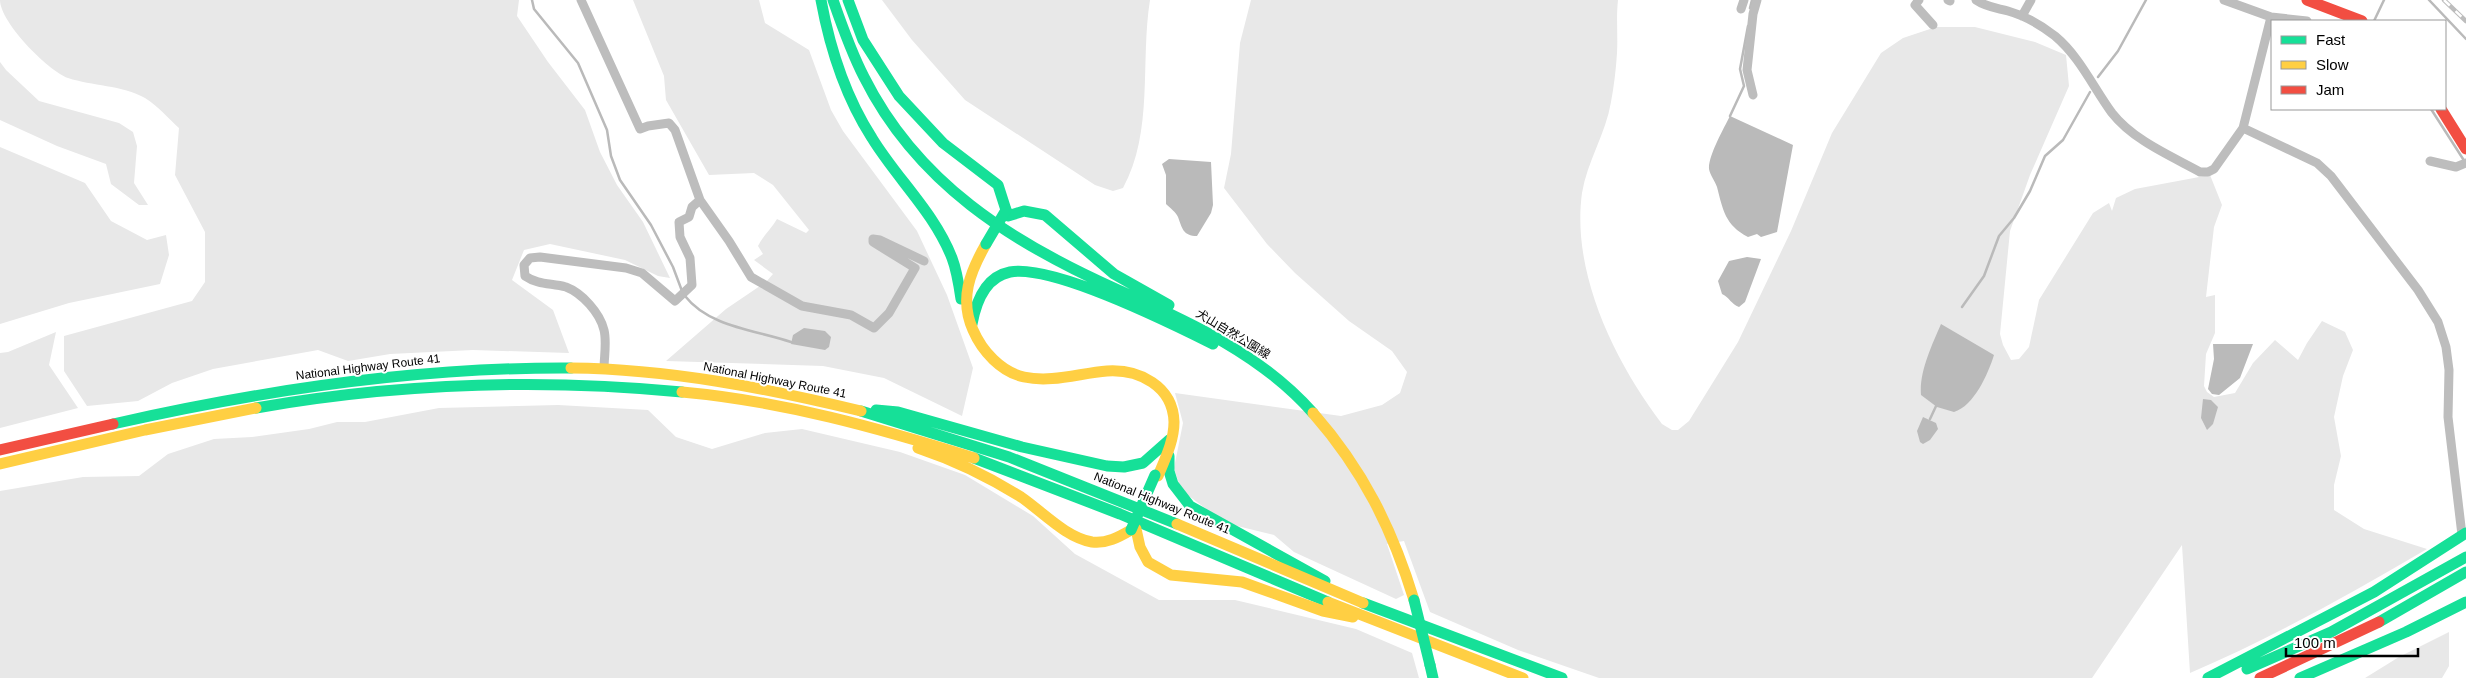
<svg xmlns="http://www.w3.org/2000/svg" width="2466" height="678" font-family="Arial,'Noto Sans JP',sans-serif">
<rect width="100%" height="100%" fill="#fff"/>
<path fill="#e8e8e8" d="M0,0H519L517,16L548,62L585,110L600,152L617,185L643,222L670,278L658,276L625,260L550,244L524,250L512,280L553,310L569,353L473,350L390,354L348,361L318,350L213,369L172,383L138,401L87,406L64,371V336L192,301L205,282V232L175,175L179,128C169,119 157,105 145,98C122,85 92,86 68,78C47,70 0,22 0,0Z
M633,0H759L765,23L809,50L831,110L843,131L917,231L947,295L973,368L962,416L884,378L823,366L666,361L726,309L766,282L773,274L754,260L763,254L758,246C763,236 771,229 777,219L806,233L809,230L773,185L754,173L709,175L666,100L664,76Z
M882,0H1150C1140,63 1154,131 1123,188L1113,191L1095,185L965,100L912,40Z
M1251,0H1618C1616,18 1618,35 1617,53C1616,69 1614,86 1611,102C1606,133 1587,162 1582,193C1571,273 1615,362 1662,424L1672,430H1678L1689,421L1738,342L1791,231L1832,133L1881,53L1903,38L1936,27H1975L2035,42L2066,55L2069,86L2030,175L2010,231L2000,334L2003,345L2011,360L2019,359L2029,347L2039,300L2093,213L2109,203L2112,211L2116,198L2135,189L2210,175L2222,205L2214,227L2206,297L2215,295V333L2206,354L2204,386L2207,392L2214,397L2235,393L2253,363L2275,340L2298,360L2307,343L2322,321L2345,332L2353,350L2343,376L2334,417L2341,456L2334,485V510L2364,529L2427,549C2350,594 2272,638 2190,673L2182,545L2092,678H1599L1518,650L1430,612L1404,541L1387,544L1404,595L1396,599L1294,552L1274,535L1225,523L1181,490L1174,468L1183,423L1175,393L1341,416L1382,405L1400,393L1407,372L1392,351L1349,321L1295,273L1267,244L1224,188L1231,154L1240,43Z
M0,62L6,70L39,101L119,123L133,132L137,146L134,183L148,205H139L111,184L106,164L57,146L0,120Z
M0,147L85,183L111,221L147,240L166,235L169,255L160,284L69,303L0,324Z
M56,332L49,365L78,408L0,428V353L8,352Z
M558,405L648,410L676,437L712,449L765,433L802,429L900,452L965,475L1033,516L1075,554L1159,600H1235L1356,629L1412,653L1419,678H0V491L83,477L139,476L168,454L214,439L252,437L309,429L337,422H365L439,408Z
M2449,632V666L2442,678H2365L2399,657Z"/>
<path fill="#bababa" d="M1730,116L1793,145L1777,232L1761,237L1757,234L1748,237C1725,225 1723,210 1717,187C1715,181 1710,175 1709,169C1708,156 1724,128 1730,116Z
M1169,159L1211,162L1213,205L1211,213L1197,236C1183,236 1182,228 1178,217C1176,212 1170,208 1166,204V175L1162,164Z
M1747,257L1761,259L1745,302L1739,307C1731,304 1730,298 1722,294L1718,281L1729,261Z
M1941,324L1994,355C1988,374 1974,406 1954,412L1937,407L1921,395C1919,372 1932,345 1941,324Z
M804,328L825,331L831,337L829,347L825,350L791,344L793,335Z
M2213,344H2253L2240,378L2219,395L2212,394L2208,389L2214,359Z
M2203,399L2211,400L2218,407L2213,424L2207,430L2201,418Z
M1923,417L1936,423L1938,429L1930,440L1923,444L1920,442L1917,431Z"/>
<g fill="none" stroke-linecap="round" stroke-linejoin="round">
<path stroke="#bababa" stroke-width="2.5" d="M532,0L534,9L578,63L607,130L611,156L620,180L651,225L673,267L682,291
M2429,0L2466,39
M1750,8L1752,0
M2374,21L2384,0
M2098,77L2118,51L2146,0
M2431,109L2465,162
M1730,116L1744,86L1740,69L1748,26
M685,296C709,327 756,330 791,342
M1962,307L1984,276L1999,236L2014,218L2030,191L2045,156L2063,140L2090,92
M1930,419L1937,404"/>
<path stroke="#bdbdbd" stroke-width="9" d="M581,0L640,129L648,126L669,123L675,130L700,200L729,241L751,277L802,306L851,315L874,328L889,313L915,268L873,242V239L880,240L924,261
M1919,0L1915,5L1933,25
M1948,0L1950,1
M1976,0C1986,7 1997,8 2008,11C2026,16 2041,25 2055,36C2080,57 2093,87 2112,113C2133,140 2171,156 2200,172H2208L2214,169L2243,128L2271,17L2224,0
M1741,9L1744,0
M2022,16L2031,0
M2271,17L2307,21
M1753,95L1747,70L1753,14L1757,0
M2243,128L2317,163L2331,176L2418,290L2438,322L2446,347L2449,370L2448,417L2462,535
M2430,161L2456,167L2466,163
M604,369C604,357 607,342 604,330C600,313 582,293 566,287C551,283 538,285 525,276L524,265L530,258L540,257L626,268L642,273L675,301L692,285L690,258L680,237L679,222L689,217L692,207L700,200"/>
<path stroke="#16e098" stroke-width="11" d="M821,0C830,49 845,96 872,138C897,179 934,212 952,258C957,271 959,285 961,299
M833,0C842,26 851,52 864,77C917,183 1011,242 1116,289C1187,321 1260,353 1313,413
M848,0L863,40L899,96L943,143L998,185L1006,210
M1008,216L1024,211L1045,215L1114,274L1169,305
M972,324C976,302 985,277 1010,272C1053,264 1171,323 1213,344
M256,408C399,383 537,378 682,392
M876,410L898,412L1022,447L1107,466L1124,467L1143,463L1169,440
M861,411L1009,457L1177,524
M113,424C263,390 417,367 571,368
M1169,456V471L1173,484L1190,506L1325,581
M974,458L1120,514L1328,602
M1363,603L1562,678
M2379,622L2466,572
M1430,665L1433,678
M2247,669L2331,632L2466,557
M2208,678L2374,592L2466,533
M2300,678L2406,632L2466,602"/>
<path stroke="#ffcf43" stroke-width="11" d="M986,244C970,272 959,299 973,330C982,351 1001,372 1024,377C1052,383 1080,373 1107,371C1139,369 1173,386 1174,422C1174,441 1165,459 1158,476
M571,368C669,369 766,388 861,411
M682,392C782,401 879,428 974,458
M1313,413C1363,470 1392,528 1414,600
M918,448C954,460 989,477 1021,497C1043,512 1065,537 1092,542C1106,544 1119,537 1131,530
M0,464L145,430L256,408
M1177,524L1363,603
M1136,529L1140,547L1148,562L1171,575L1242,582L1323,611L1353,617
M1328,602L1523,678"/>
<path stroke="#f24e42" stroke-width="11" d="M2307,0L2362,21
M2441,109L2466,149
M0,450L113,424
M2260,678L2379,622"/>
<defs>
<path id="rail" d="M2444,0L2466,21"/>
</defs>
<use href="#rail" stroke="#bdbdbd" stroke-width="4.5"/>
<use href="#rail" stroke="#fff" stroke-width="2.5" stroke-dasharray="8" stroke-linecap="butt"/>
<path stroke="#16e098" stroke-width="11" d="M986,244L1006,210
M1131,530L1155,475
M1414,600L1430,665"/>
</g>
<g text-anchor="middle" stroke-width="4" stroke-linejoin="round" paint-order="stroke">
<g font-size="12" fill="#000" stroke="#fff">
<text transform="translate(1233 334) rotate(31)" y="4">犬山自然公園線</text>
<text transform="translate(368 367) rotate(-7)" y="4">National Highway Route 41</text>
<text transform="translate(775 380) rotate(11)" y="4">National Highway Route 41</text>
<text transform="translate(1162 503) rotate(22)" y="4">National Highway Route 41</text>
</g>
</g>
<rect x="2271" y="20" width="175" height="90" fill="#ffffff" stroke="#999999"/>
<rect x="2281" y="36" width="25" height="8" fill="#16e098" stroke="#999999"/>
<text x="2316" y="45" font-size="15" fill="#000000">Fast</text>
<rect x="2281" y="61" width="25" height="8" fill="#ffcf43" stroke="#999999"/>
<text x="2316" y="70" font-size="15" fill="#000000">Slow</text>
<rect x="2281" y="86" width="25" height="8" fill="#f24e42" stroke="#999999"/>
<text x="2316" y="95" font-size="15" fill="#000000">Jam</text>
<path d="M2286 648v8h132v-8" fill="none" stroke="#000000" stroke-width="2.5"/>
<text x="2294" y="648" font-size="15" fill="#000000" stroke="#ffffff" stroke-width="4" paint-order="stroke">100 m</text>
</svg>
